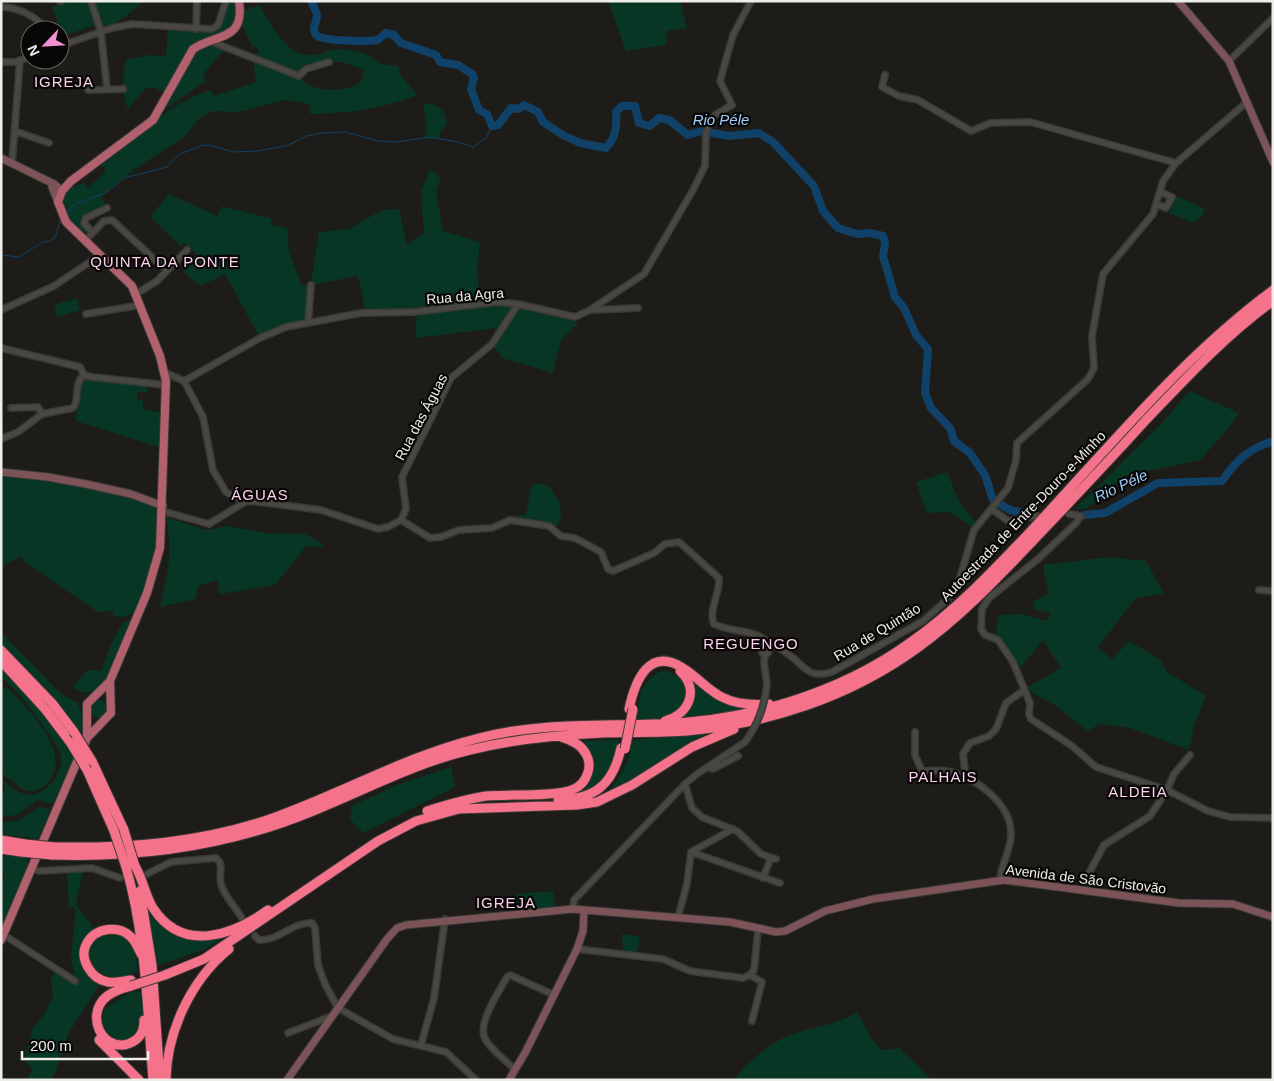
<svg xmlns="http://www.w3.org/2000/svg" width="1274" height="1081" font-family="Helvetica,sans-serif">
<rect width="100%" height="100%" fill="#1e1c18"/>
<path fill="#073625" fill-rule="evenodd" d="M68,1H87L95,25L63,36L52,7Z
M91,1H144L126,16L101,32Z
M226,1H239L238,26L193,49L168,94L155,88H146L128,109C122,95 122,75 126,60L149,55L166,56L168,26L216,27Z
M608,1H680L687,28L667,31L666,45L626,51Z
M260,5C269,23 288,58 313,55C322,54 329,49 338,49C349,49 362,52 372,57C375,59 378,63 381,64C388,66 392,63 399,67L400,75L418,95C380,109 350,113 310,114V106L306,103L285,100L238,112L214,111L201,117L183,138L136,168L101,196L106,206L80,220L87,231L84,235L72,224L63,205L68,188L85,183L88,188L106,171L100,163C135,136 168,104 211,90L214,96L256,82L253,58L254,54L259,53L257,46L253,47L242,25L243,11ZM329,62H342L364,70C363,74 362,82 358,84C345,93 307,92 299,76L306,69Z
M212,42L227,47L203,74L206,81L165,109L164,107C177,84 186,54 212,42Z
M427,103C440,105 446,112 447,124L440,132V139L425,138L427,129L423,104Z
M430,169L441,177L436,191L443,231L480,242L477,267L480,304L414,312L366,313L358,276L311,285L308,323L286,327L260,338L225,274L200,286L184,272L197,254L184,243L181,246L150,217L169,194L217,216L222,206L272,219L270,225L287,228L289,251L301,285H311L319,232L349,229L382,210L399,209L407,245L424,233L421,192Z
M1177,196L1205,209L1201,218L1193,223L1169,213Z
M77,298L80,310L57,317L54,305Z
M497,306L518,307L576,321L577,324L561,340L553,373L502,358L490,341L497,328L415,338L417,314Z
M83,379L147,385V393L138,392L137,400L143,401V409L155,412L163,410L162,448L76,421L79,384Z
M1190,391L1239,413L1232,424L1200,460L1124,476L1086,509H1075L1160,425Z
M947,472L959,501L976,523L972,527L949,512L927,513L916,482Z
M1,476L51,480L142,500L153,504L157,510L158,538L151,575L134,612L125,617L113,616V611L98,612L26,563L20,556L1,568Z
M537,483L549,486C559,500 567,513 555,528L546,523L515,519L514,516L525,515C530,505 528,497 531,487Z
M166,517L206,530L227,526L265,533L305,534L323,544L324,547L306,546L275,585L220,594L217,580L198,586L196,599L160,607C168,570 173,555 166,517Z
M1109,557L1146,561L1164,594L1136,598L1098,647L1112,659L1129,641L1161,660L1167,672L1206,696L1194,727L1189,750L1130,728L1100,724L1087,731L1055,705L1032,693L1028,687L1061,668L1043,640L1021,667L996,635L998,615L1022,614L1046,621L1051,613L1033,609L1034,601L1048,594L1043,565Z
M131,618L106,681L91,692L83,693L72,687L88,670L101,671C108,655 115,625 131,618Z
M1,632L61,694L78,703L85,724L83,735L51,696L1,644Z
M1,667L48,718L74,757L53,804L37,800C24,809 19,819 1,815V794L5,789L3,781C11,786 21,795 30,795C46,795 64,772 61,756C58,742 14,684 1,678Z
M662,671C683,671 697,696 678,711C668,720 649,718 636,719C639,698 640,680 662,671Z
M690,676C707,690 721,702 742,709L682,717C697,705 697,692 690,676Z
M6,687C27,707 73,752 49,781C45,787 36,792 29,791C18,790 12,778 3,776L1,689Z
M90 709a9 9 0 1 1 18 0a9 9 0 1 1-18 0Z
M712,734L602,797C620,781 628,763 633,740Z
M619,740C614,767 606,785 579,794C592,783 599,767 589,751C587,747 584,745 582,741Z
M451,767L455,787L363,833L350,819L352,806L394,786Z
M39,807L50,810L38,839L1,834V821C20,825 24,815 39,807Z
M1,855L25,856L28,860V869L6,923L1,927V886L5,874L1,873Z
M83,871L76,904L96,931L85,942L89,975L99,985L68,1034L55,1073L50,1080H26L33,1069L24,1060L33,1027L44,1015L53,996L51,978L55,972L76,985L71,956L76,911L73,906L69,909L67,873Z
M553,891L555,907L517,910L516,894Z
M147,905L198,939L211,940L229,935L203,950L156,966Z
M116,932C136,942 135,950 138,972C128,975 117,979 107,978C86,974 82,945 100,935C104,933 111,933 116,932Z
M622,934L640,937L636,957L623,955Z
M141,991C141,1000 144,1013 142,1023C138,1036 121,1049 108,1037C105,1034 103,1028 100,1024L104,1010L129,993Z
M857,1012L872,1040L881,1050L900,1048L932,1080H734C745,1064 770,1043 788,1036C811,1026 836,1026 857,1012Z"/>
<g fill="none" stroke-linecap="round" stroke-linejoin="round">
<path stroke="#104269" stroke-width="1" d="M67,213L76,202H85L90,198L104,194L124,178L167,167L178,155L200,146L208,145L234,152L257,151L286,146L307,136L321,133L345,132L378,141L396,142L430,137L458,142L473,147L486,138L492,126
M1,255L19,257L41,243L49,241L55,238L60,221"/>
<path stroke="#104269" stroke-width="8" d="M311,1C313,5 317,12 317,16C317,23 311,28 316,35C320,41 368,42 377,40C380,39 383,35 386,33L394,35L401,43L436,55L440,62L458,65L472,74L474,78L471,89L479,110L487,114L492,126L498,125L511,108L519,109L524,105L538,112L543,122L563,135L580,143L606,148C616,137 617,127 616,112L622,106H635L639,123L650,126L659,118L669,120L688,135L701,131L729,136L759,133L773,142L814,186L823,211L838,228L857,234L870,233L883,236L885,243L883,256L895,297L904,308L916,335L928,349L925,393L931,408L950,428L954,441L970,453L985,475L993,500L1010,510L1024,513
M1085,515L1105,513L1158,483L1222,481C1237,460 1248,449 1273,441"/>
<defs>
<path id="street" d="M60,1H61
M91,1L101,32L107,89
M1,7C19,7 36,17 48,30
M196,29L197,1
M210,41L299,76L306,69L329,62
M60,46L112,28L132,24L212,29L218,25L226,1
M1229,61L1273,18
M1,62H15L30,57
M885,75L882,87L899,96L918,100L971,131L990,123L1030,122L1176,163
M88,90L123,89
M15,131L49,143
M12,163L20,60
M1157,204L1166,208L1172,197L1160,192
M93,233L84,223L86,218L107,208
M85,241L104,221L112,220L167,271
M136,294L157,281L187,250
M1,310L54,286L100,255
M591,310L638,308
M86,314L141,305
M308,323L311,285
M1,348L80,367L84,375L92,377L166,385
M164,372L184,381L260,338L286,327L361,313L414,312L497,302L518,304L575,317L590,310L644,274L693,190L705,166L706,134L709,122L715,115L732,105L720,81L733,35L751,1
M184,381L203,417L213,470L226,492L245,502
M11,408L38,407L42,414
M1,439L18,432L42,414L73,408C81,398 72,386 84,375
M992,509L1008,521L1038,516
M162,511L209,524L245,502L251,501L321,510L378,529L388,527L401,520L406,509L402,477L451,378L492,344L518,304
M1069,514L1081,516L1076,523L1038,559L989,598L982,609L981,629L985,635L998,640L1013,662L1030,703L1029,714L1031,719L1072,746L1096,767L1167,790L1208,811L1230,817L1273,818
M401,520L430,538L441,537L459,530L492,528L510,520L549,526L561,536L575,538L601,552L608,569L613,571L654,553L665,544L679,542L719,578C720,594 708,610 714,624C730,632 746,629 761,637L765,647
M1259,590L1273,591
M761,637C770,643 780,648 788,654C806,667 808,679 832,672L923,621L950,597L958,584L974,530L1008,488L1016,460L1017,443L1088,379L1094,368L1092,336L1103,274L1153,214L1163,181L1176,163L1247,102
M761.5 651a3.5 3.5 0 1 1 7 0a3.5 3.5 0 1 1-7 0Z
M765,655L764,662L767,685
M915,732V755L922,771C930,771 939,770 946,771C974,776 1012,803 1011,835C1011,850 1001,864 1000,880
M709,767L713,769L738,756
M966,778L963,754L970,743L989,736L996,729L1006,703L1024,690
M685,784L692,808L702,817L737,831L761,854L776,859
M691,852L780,883
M32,869L39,871L92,868L120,878
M147,874L171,862L216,858C225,865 218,874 221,884C224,896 236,908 242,918
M763,878L771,858
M1080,890L1104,845L1150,816L1167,790L1174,774L1190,755
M573,909L574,900L685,784L697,774L745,742
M678,917L687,884L691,852L733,829
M4,935L75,981
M255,936L259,940C279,941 292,922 312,923L315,928L318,965L325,984L338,1008L393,1039L446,1052L476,1080
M577,949L663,959L690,971L743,978L750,975
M750,975L762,982L752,1021
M750,975L754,970L758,929
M288,1033L332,1016
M421,1045L434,998L445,919
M515,1070C506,1060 491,1050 485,1039C477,1023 499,992 507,977L510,975L554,995"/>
<path id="secondary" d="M1178,1L1229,61L1273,162
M1,158L54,184L62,191
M52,187L58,202
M1,472L48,477L86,484L131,494L163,506
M287,1080L387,939L397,928L406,925L573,909L730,922L776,932L785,931L825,911L873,899L1004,880L1179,903L1233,904L1273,917
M509,1080L525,1053L577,949L583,931L584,910"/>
<path id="primary" d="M87,736V704L110,681
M1,940L87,738L111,713L110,681L147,593L160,548L166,381L160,356L132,286L66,222L58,202L62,191L71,181L153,120L193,49C218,33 245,41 239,1"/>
<path id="highway" d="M1,650L52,703L74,732
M1,661L45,709L70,742
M629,709C635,681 649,646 683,668C698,677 708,691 724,698C738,705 754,705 769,704
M665,721C689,714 700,690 680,671
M92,761L124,830
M87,770L114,831
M558,800C595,799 613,785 621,748
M427,811C446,805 466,799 486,796C507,794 557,797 574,789C587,783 593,766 586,754C581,744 571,740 561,737
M1,840L25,844
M55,847C129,848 200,843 270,819C341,794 406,756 479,738C537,723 595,726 654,724C743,722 838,695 911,642C955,611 992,572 1029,533C1107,450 1181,358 1273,290
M1,849L21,852
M52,855C143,858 229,846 313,811C365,790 415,763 470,750C514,739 558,735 602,733C630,732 659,733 687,731C768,724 849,697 916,649C958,619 994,582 1030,544C1068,504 1107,463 1145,421C1186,378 1225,336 1273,301
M135,866C143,879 145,895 153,908C183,954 233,935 268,910
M126,867C146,936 147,1008 153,1080
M140,891L152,965L160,1080
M165,975L204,959L378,841L416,821L459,809L577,805L597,802L632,785L692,747L734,729
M131,980C123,981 115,983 108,982C91,979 78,958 87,943C96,927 119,925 131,937C136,942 138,948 141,954
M131,986C121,989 110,992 103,1000C88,1018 101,1047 124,1045C138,1042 144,1034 144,1020
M99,1040L139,1080
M166,1080C167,1031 191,980 229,949"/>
</defs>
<use href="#street" stroke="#3b3a37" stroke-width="8"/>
<use href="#secondary" stroke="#3b3a37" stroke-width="9"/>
<use href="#primary" stroke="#3b3a37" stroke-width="10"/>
<use href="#highway" stroke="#3b3a37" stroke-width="11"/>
<use href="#street" stroke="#494742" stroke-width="5"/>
<use href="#secondary" stroke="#7c5458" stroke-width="7"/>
<use href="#primary" stroke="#b0616d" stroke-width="8"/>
<use href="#highway" stroke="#f4728a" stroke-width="9"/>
<defs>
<path id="street-bridge" d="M745,742C758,724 764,708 767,685"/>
<path id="highway-bridge" d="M74,732L92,761
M70,742L87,770
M625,749L633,709
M124,830L135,866
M114,831L126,867
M25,844L55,847
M21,852L52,855
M131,986L165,975"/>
</defs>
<use href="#street-bridge" stroke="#3b3a37" stroke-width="8" stroke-linecap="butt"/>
<use href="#highway-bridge" stroke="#3b3a37" stroke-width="11" stroke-linecap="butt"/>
<use href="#street-bridge" stroke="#494742" stroke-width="5"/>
<use href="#highway-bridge" stroke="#f4728a" stroke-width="9"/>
</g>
<g text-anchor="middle" stroke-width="4.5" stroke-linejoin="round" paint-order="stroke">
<g font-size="14" fill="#f0eeeb" stroke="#080705">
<text transform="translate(465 296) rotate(-5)" y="5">Rua da Agra</text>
<text transform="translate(421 417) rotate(-62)" y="5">Rua das Águas</text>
<text transform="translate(1023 516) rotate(-46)" y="5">Autoestrada de Entre-Douro-e-Minho</text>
<text transform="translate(877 632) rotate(-31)" y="5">Rua de Quintão</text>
<text transform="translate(1086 879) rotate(7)" y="5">Avenida de São Cristovão</text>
</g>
<g font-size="15" letter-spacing="1" fill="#fbd1ed" stroke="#080705">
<text x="64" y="87">IGREJA</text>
<text x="165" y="267">QUINTA DA PONTE</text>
<text x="260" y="500">ÁGUAS</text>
<text x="751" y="649">REGUENGO</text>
<text x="943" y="782">PALHAIS</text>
<text x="1138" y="797">ALDEIA</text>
<text x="506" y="908">IGREJA</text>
</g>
<g font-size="15" font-style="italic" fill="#9dcdfa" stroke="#080705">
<text x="721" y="125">Rio Péle</text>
<text transform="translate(1121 486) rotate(-25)" y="5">Rio Péle</text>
</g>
</g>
<rect width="1274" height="1081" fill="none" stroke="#f0eeeb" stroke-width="5"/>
<g transform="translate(45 45) rotate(245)"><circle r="24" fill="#080705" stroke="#656361"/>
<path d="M0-4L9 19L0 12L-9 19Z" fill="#f291d6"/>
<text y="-8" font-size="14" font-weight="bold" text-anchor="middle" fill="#f0eeeb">N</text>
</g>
<path d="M22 1051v8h126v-8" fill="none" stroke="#f0eeeb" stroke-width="2.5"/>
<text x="30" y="1051" font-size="15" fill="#f0eeeb" stroke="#080705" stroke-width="4" paint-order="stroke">200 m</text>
</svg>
